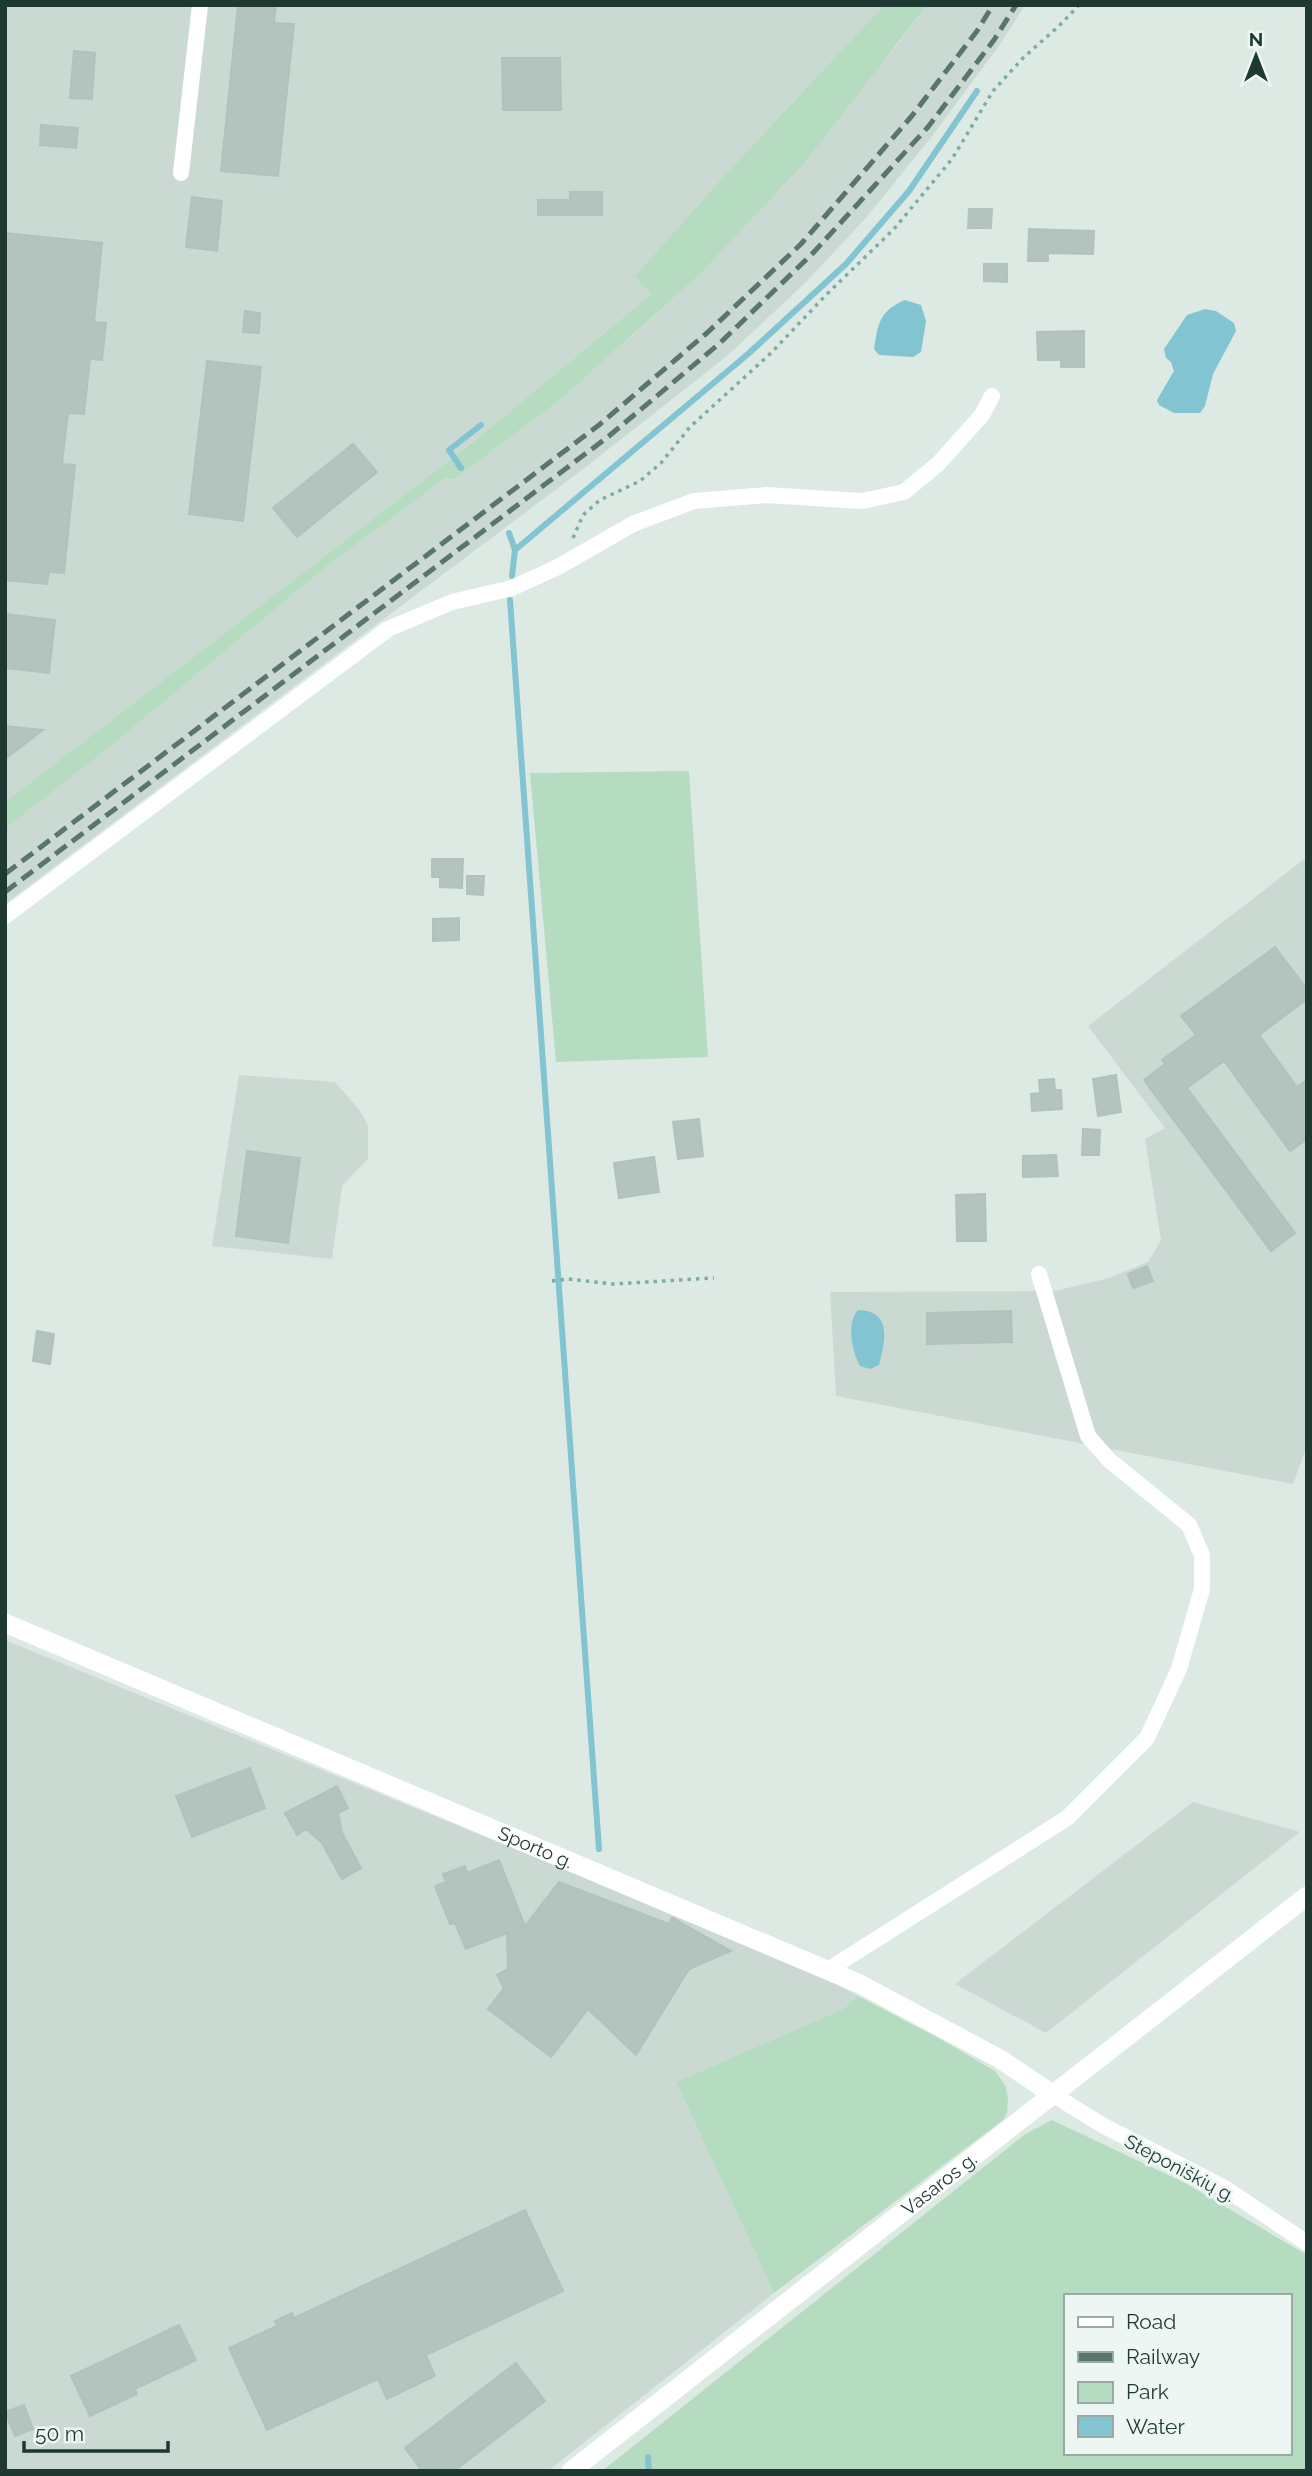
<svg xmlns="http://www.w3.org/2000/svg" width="1312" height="2476" font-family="Raleway,sans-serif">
<rect width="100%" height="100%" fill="#ddeae4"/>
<path fill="#cbd9d3" d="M5,5H884L722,178L636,275L652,293L477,439L5,802Z
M927,5H1025L1001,43L933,135L865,219L804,284L727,356L587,466L5,904V829L111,746L322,570L445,477L455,479L560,400L634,334L698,276L897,45Z
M1307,857V1446L1293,1484L836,1396L830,1292L1055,1291L1109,1278L1148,1262L1161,1240L1145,1139L1165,1128L1088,1026Z
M239,1075L335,1082L358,1108L368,1125V1159L342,1186L332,1259L212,1246Z
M5,1640L759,1949L819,1975L858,1996L843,2009L676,2082L774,2293L548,2471H5Z
M1193,1802L1300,1832L1046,2033L955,1984Z"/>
<path fill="#b5dcc0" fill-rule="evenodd" d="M884,5H927L805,162L698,276L560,400L455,479L445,478L322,570L111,746L5,829V802L477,439L651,294L635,276L722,178Z
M689,771L708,1057L556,1062L530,773Z
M858,1996L942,2040L995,2071L1005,2085L1008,2098L1007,2113L1003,2120L774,2293L676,2082L843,2009Z
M1052,2120L1185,2183L1307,2255V2471H602L1024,2135ZM1065,2296H1289V2453H1065Z"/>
<path fill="#82c4d2" d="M905,300L921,305L926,321L921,352L913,357L879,355L874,349C878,324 879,311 905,300Z
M1205,309L1216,311L1234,323L1236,331L1213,374L1205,406L1200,413H1174L1159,405L1157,400L1174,371L1171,362L1166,358L1164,349L1187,315Z
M858,1310C893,1311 885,1341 879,1365L870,1369L860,1366C852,1352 846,1322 858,1310Z"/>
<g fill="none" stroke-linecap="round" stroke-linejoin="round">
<path stroke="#82c4d2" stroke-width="6" d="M461,468L449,450L481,425
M509,533L515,550L512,576
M515,550L748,354L846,264L909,191L977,91
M510,600L599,1849
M648,2457L649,2471"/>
</g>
<path fill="#b2c4bd" stroke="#b0c3bb" stroke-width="2" d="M238,5H276L274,23L294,24L278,176L221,171Z
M74,51L95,53L92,99L70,98Z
M502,58H560L561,110H503Z
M41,125L78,128L76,148L40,145Z
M570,192H602V215H538V200H570Z
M192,197L222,201L217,251L186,247Z
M969,209H992L991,228H968Z
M1029,229L1094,231L1093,254L1048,253V261H1028Z
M5,233L102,243L94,322L106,323L102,360L90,359L84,414L68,413L62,464L75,465L64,573L49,572L47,584L5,580Z
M984,264H1007V282L984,281Z
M245,311L260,313L259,333L243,332Z
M1084,331V367H1061V360H1038L1037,332Z
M207,361L261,367L243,521L189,514Z
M353,444L377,472L297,537L273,508Z
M5,614L55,620L49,673L5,668Z
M5,726L43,730L5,759Z
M432,859H463L462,888L440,887V877H432Z
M467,876H484L483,895L467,894Z
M459,918V940L433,941V919Z
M1275,947L1307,989V999L1259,1035L1297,1087L1307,1080V1139L1290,1151L1224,1061L1187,1088L1295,1233L1271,1251L1144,1080L1165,1064L1162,1060L1196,1035L1181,1016Z
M1116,1075L1121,1112L1098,1116L1093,1079Z
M1054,1079L1055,1090H1061L1062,1109L1032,1111L1031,1094L1040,1093L1039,1080Z
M699,1119L703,1156L678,1159L673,1122Z
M1083,1129L1100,1130L1099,1155H1082Z
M247,1151L300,1158L288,1243L236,1236Z
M1056,1155L1058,1176L1023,1177V1156Z
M654,1157L659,1192L619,1198L614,1163Z
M985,1194L986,1241H957L956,1195Z
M1147,1266L1153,1281L1133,1288L1128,1274Z
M1011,1311L1012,1342L927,1344V1313Z
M37,1331L54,1334L50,1364L33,1361Z
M250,1768L265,1808L192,1837L176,1796Z
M337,1786L348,1808L338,1813L342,1833L361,1868L342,1879L322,1843L306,1829L297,1835L285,1813Z
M499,1860L525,1926L559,1882L669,1924L672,1918L731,1951L689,1969L636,2055L588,2009L551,2057L488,2009L504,1988L497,1975L508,1969L507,1933L466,1949L455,1923L450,1924L435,1886L446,1882L443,1874L465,1866L467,1873Z
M525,2210L563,2291L426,2355L435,2376L387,2399L378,2379L267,2430L229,2348L277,2326L275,2321L292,2313L294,2318Z
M179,2325L196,2360L135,2389L137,2394L90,2416L71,2376Z
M516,2363L545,2401L454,2471H422L405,2448Z
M24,2405L33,2429L15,2436L5,2412Z"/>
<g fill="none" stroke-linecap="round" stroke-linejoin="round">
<path stroke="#7cae9f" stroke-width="3.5" stroke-dasharray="3.5 5" stroke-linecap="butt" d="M573,538L583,515L600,500L640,481L661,463L690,427L771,353L827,294L894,229L952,159L993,91L1023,58L1060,25L1079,5
M552,1281L568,1279L613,1284L714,1278"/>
<path stroke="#fff" stroke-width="16" d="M181,173L200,5
M5,916L388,629L452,602L512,588L558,567L633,524L694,501L766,495L862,501L904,492L938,464L982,415L992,396
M828,1970L1067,1818L1147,1738L1179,1669L1202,1589V1555L1189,1525L1109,1460L1088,1436L1039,1274
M1052,2094L1102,2125L1223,2187L1307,2243"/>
<g stroke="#fff" stroke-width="19">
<path id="s1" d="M5,1623L860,1984L1000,2059L1052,2094"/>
<path id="s2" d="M571,2471L1307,1896"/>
</g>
<path stroke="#58756e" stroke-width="5" stroke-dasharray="14 7" stroke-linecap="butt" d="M5,874L599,425L708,332L801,244L911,117L977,31L993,5
M5,892L609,436L720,343L813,253L928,127L994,40L1016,5"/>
</g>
<g text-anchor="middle" stroke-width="6" stroke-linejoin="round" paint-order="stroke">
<g font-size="19" fill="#1e3932" stroke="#edf6f2">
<text dy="7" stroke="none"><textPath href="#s1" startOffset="576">Sporto g.</textPath></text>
<text transform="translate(1180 2168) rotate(28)" y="7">Steponiškių g.</text>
<text dy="7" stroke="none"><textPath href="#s2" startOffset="467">Vasaros g.</textPath></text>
</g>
</g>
<rect width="1312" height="2476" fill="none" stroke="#1e3932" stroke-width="14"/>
<rect x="1064" y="2294" width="228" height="161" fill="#edf6f2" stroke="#9aaaa5" stroke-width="2"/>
<rect x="1078" y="2317" width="35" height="10" fill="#ffffff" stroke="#9aaaa5" stroke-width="2"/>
<text x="1126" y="2329" font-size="21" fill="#1e3932">Road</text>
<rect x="1078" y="2352" width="35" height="10" fill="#58756e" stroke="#9aaaa5" stroke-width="2"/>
<text x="1126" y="2364" font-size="21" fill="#1e3932">Railway</text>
<rect x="1078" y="2382" width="35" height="21" fill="#b5dcc0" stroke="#9aaaa5" stroke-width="2"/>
<text x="1126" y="2399" font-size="21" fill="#1e3932">Park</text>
<rect x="1078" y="2416" width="35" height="21" fill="#82c4d2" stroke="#9aaaa5" stroke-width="2"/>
<text x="1126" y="2434" font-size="21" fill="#1e3932">Water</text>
<g transform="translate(1256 56)" stroke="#edf6f2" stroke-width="5" paint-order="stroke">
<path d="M0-5L12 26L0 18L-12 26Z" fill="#1e3932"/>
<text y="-10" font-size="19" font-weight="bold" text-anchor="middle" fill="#1e3932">N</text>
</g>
<path d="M24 2441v10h144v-10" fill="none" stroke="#1e3932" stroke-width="3.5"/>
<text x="35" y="2441" font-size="21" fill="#1e3932" stroke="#edf6f2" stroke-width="5" paint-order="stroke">50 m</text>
</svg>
